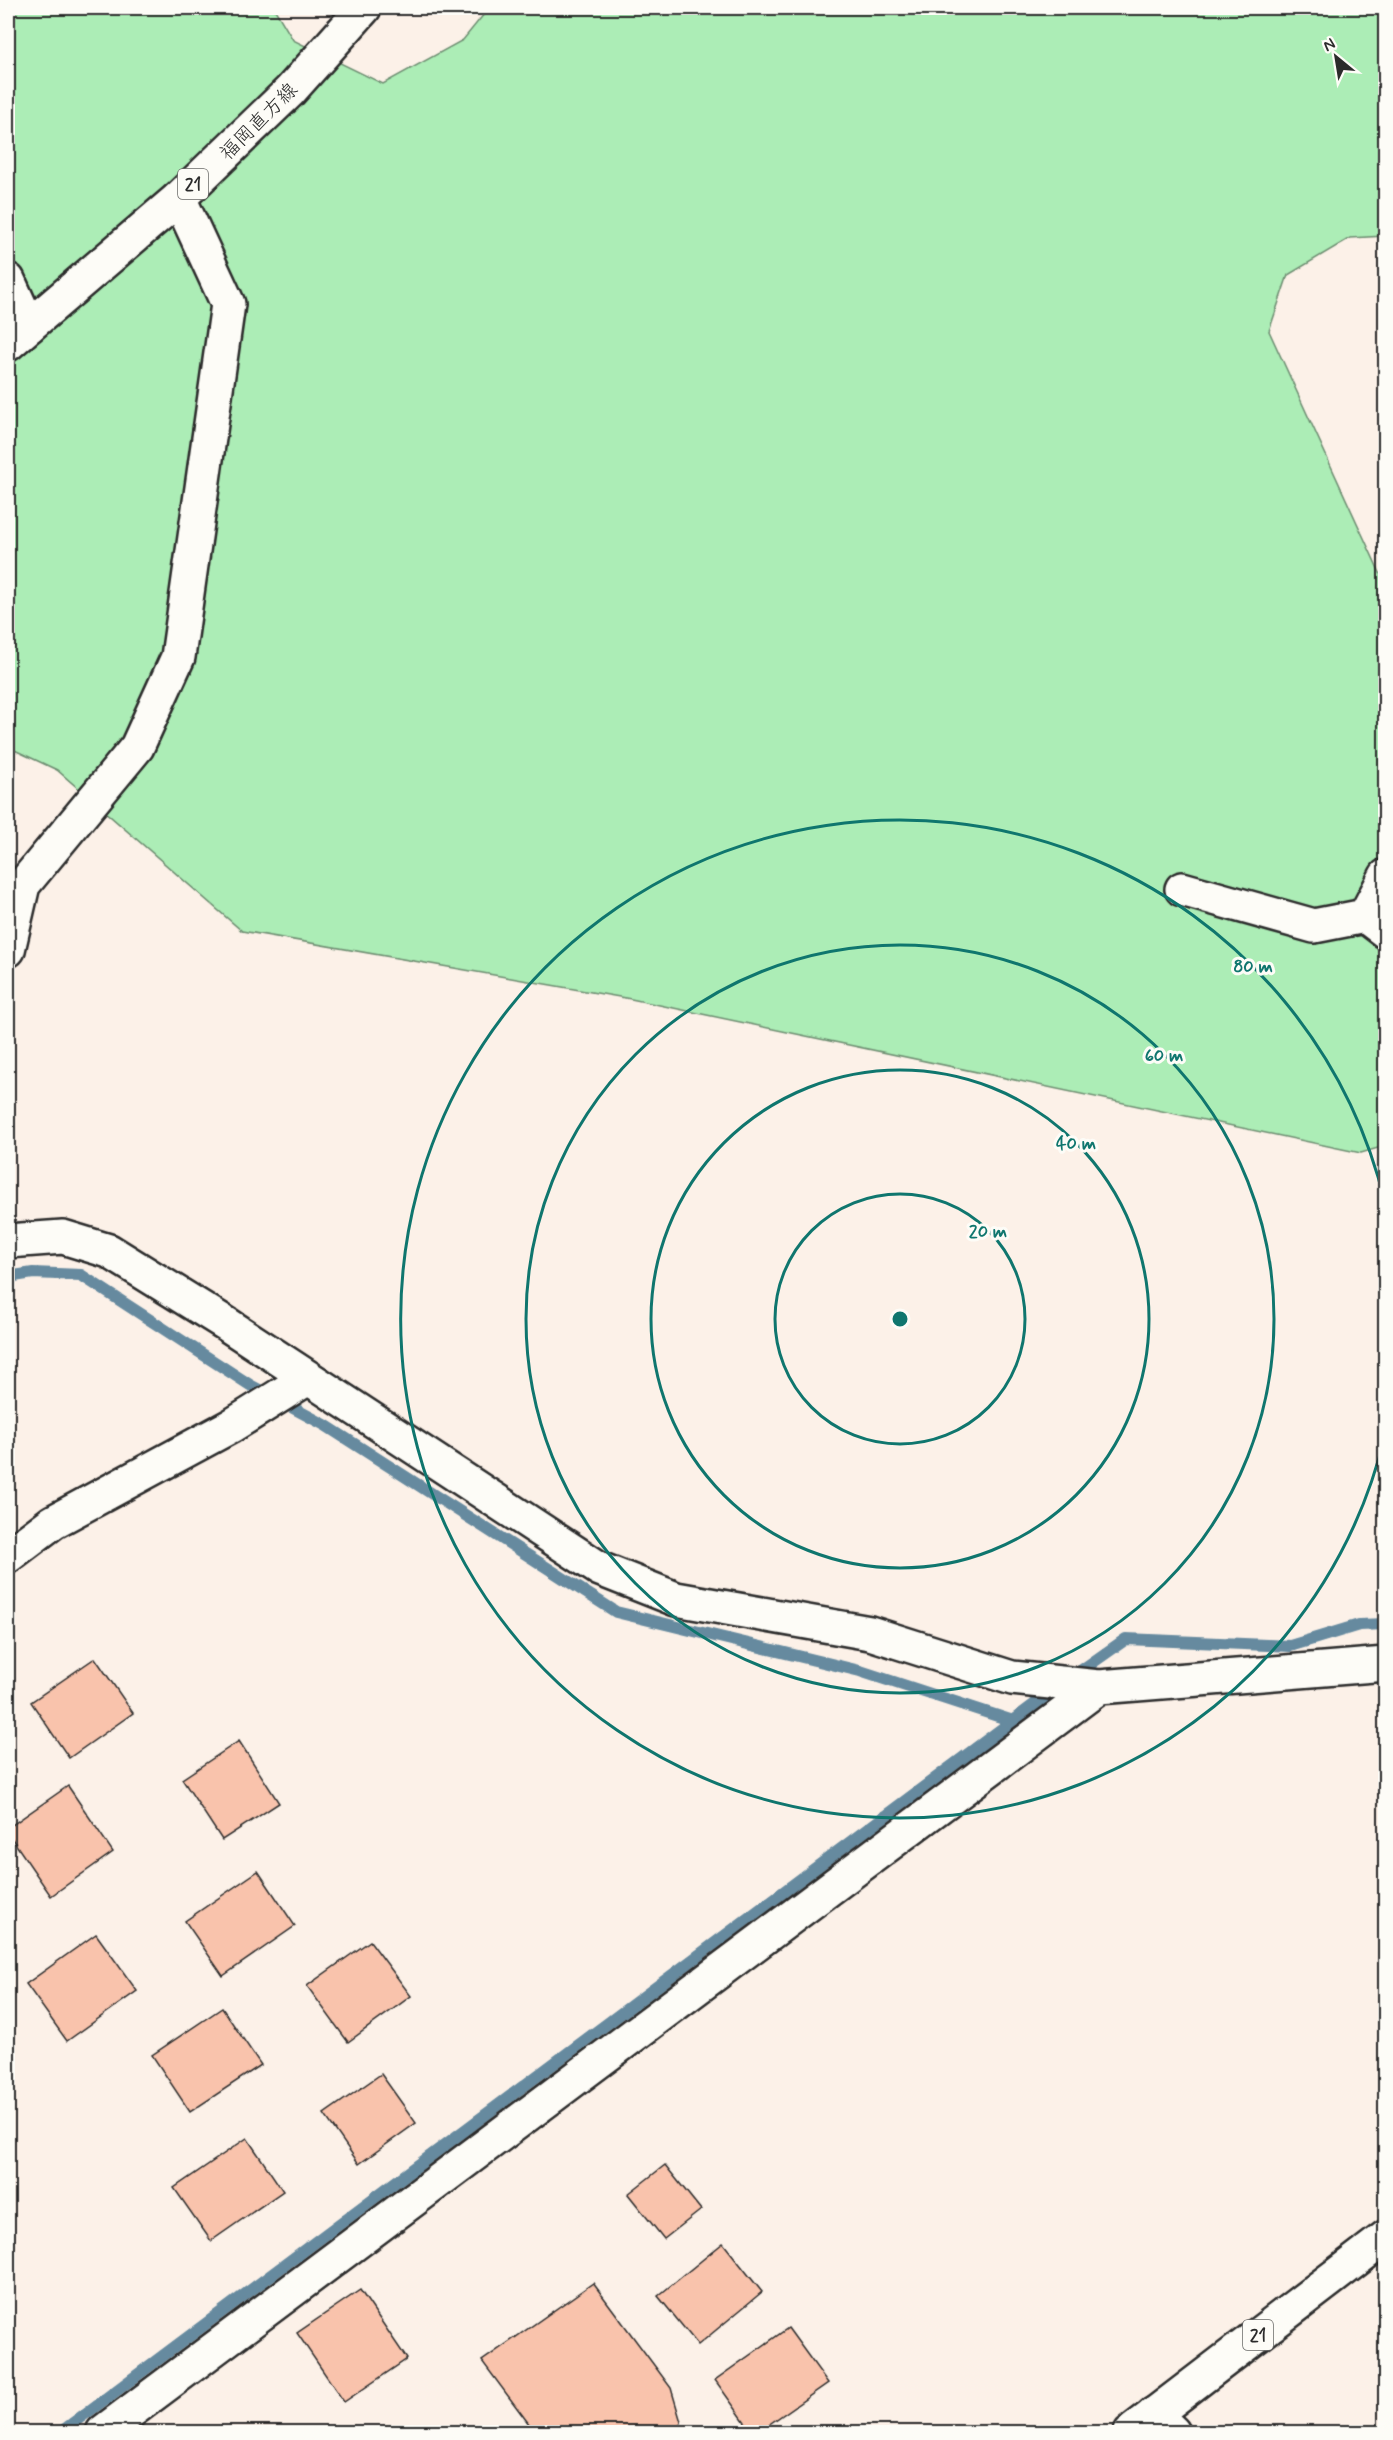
<svg xmlns="http://www.w3.org/2000/svg" width="1393" height="2440" font-family="Mynerve,'Klee One',sans-serif">
<rect width="100%" height="100%" fill="#fcf1e8"/>
<filter id="ink" filterUnits="userSpaceOnUse"><feTurbulence type="fractalNoise" baseFrequency=".0167" numOctaves="2"/><feDisplacementMap in="SourceGraphic" scale="12" xChannelSelector="R" yChannelSelector="G"/><feConvolveMatrix kernelMatrix="1 2 1 2 8 2 1 2 1" color-interpolation-filters="sRGB"/></filter>
<g filter="url(#ink)">
<path fill="#acedb6" stroke="#6c8c70" stroke-width="1.5" d="M8,8H274L293,40L383,84L463,40L489,8H1385V236L1350,238L1288,275L1269,331L1385,584V1146L1361,1153L631,999L242,931L57,770L8,747Z"/>
<g fill="none" stroke-linecap="round" stroke-linejoin="round">
<path stroke="#668a9f" stroke-width="12" d="M8,1277L33,1273L81,1275L250,1385L325,1425L616,1612L860,1671L1010,1720
M1072,1677L1126,1639L1290,1646L1359,1625L1386,1624
M61,2432L1055,1689"/>
</g>
<path fill="#f9c3ac" stroke="#2b2b2b" stroke-width="1.5" d="M95,1658L133,1713L69,1758L31,1702Z
M239,1741L279,1803L222,1840L182,1779Z
M68,1786L113,1852L51,1896L8,1833V1828Z
M258,1871L295,1926L223,1976L185,1921Z
M96,1934L137,1991L67,2041L26,1984Z
M370,1941L411,1996L348,2042L307,1986Z
M222,2008L261,2065L190,2112L152,2055Z
M381,2074L416,2123L359,2164L324,2114Z
M247,2138L283,2191L211,2241L174,2188Z
M665,2165L701,2210L664,2239L628,2194Z
M723,2243L762,2292L698,2345L658,2296Z
M593,2283L671,2388L681,2422L679,2432H535L482,2361Z
M360,2290L407,2359L344,2402L297,2333Z
M788,2328L828,2383L758,2432H752L715,2380Z"/>
<g fill="none" stroke-linecap="round" stroke-linejoin="round">
<defs>
<path id="street" d="M8,280L29,326
M1182,889L1314,926L1365,916L1386,932
M1365,916L1386,876
M8,950L23,885L137,747L178,657L228,304L179,198
M8,1241L63,1237L109,1251L225,1323L600,1569L676,1599L870,1633L1012,1678L1099,1687L1386,1664
M8,1556L53,1522L231,1426L308,1378
M1154,2414L1173,2432
M103,2432L1099,1687"/>
<path id="primary" d="M8,344L179,198L290,91L364,8
M1131,2432L1386,2237"/>
</defs>
<use href="#street" stroke="#2b2b2b" stroke-width="38"/>
<use href="#primary" stroke="#2b2b2b" stroke-width="38"/>
<use href="#street" stroke="#fdfcf7" stroke-width="33"/>
<use href="#primary" stroke="#fdfcf7" stroke-width="33"/>
</g>
</g>
<g fill="none" stroke="#0f766e" stroke-width="3">
<circle cx="900" cy="1319" r="125"/>
<circle cx="900" cy="1319" r="249"/>
<circle cx="900" cy="1319" r="374"/>
<path d="M1385 1435A499 499 0 1 1 1385 1203"/>
</g>
<g text-anchor="middle" stroke-width="6" stroke-linejoin="round" paint-order="stroke">
<g fill="#fdfcf7" stroke="#6a6a68" stroke-width="1.5">
<rect x="178" y="169" width="30" height="30" rx="4.5"/>
<rect x="1243" y="2320" width="30" height="30" rx="4.5"/>
</g>
<g font-size="18" font-weight="bold" fill="#2b2b2b">
<text x="193" y="190">21</text>
<text x="1258" y="2341">21</text>
</g>
<g font-size="20" fill="#2b2b2b" stroke="#fdfcf7">
<text transform="translate(258 121) rotate(-45)" y="7">福岡直方線</text>
</g>
</g>
<circle cx="900" cy="1319" r="9" fill="#0f766e" stroke="#fdfcf7" stroke-width="3"/>
<g font-size="18" text-anchor="middle" font-weight="bold" fill="#0f766e" stroke="#fdfcf7" stroke-width="6" stroke-linejoin="round" paint-order="stroke">
<text x="1253" y="972">80 m</text>
<text x="1164" y="1061">60 m</text>
<text x="1076" y="1149">40 m</text>
<text x="988" y="1237">20 m</text>
</g>
<rect width="1393" height="2440" fill="none" stroke="#fdfcf7" stroke-width="30"/>
<rect x="15" y="15" width="1363" height="2410" fill="none" stroke="#2b2b2b" stroke-width="2" filter="url(#ink)"/>
<g transform="translate(1336 57) rotate(330)" stroke="#fdfcf7" stroke-width="4.5" paint-order="stroke">
<path d="M0-4.5L10 22L0 15L-10 22Z" fill="#2b2b2b"/>
<text y="-9" font-size="16" font-weight="bold" text-anchor="middle" fill="#2b2b2b">N</text>
</g>
</svg>
